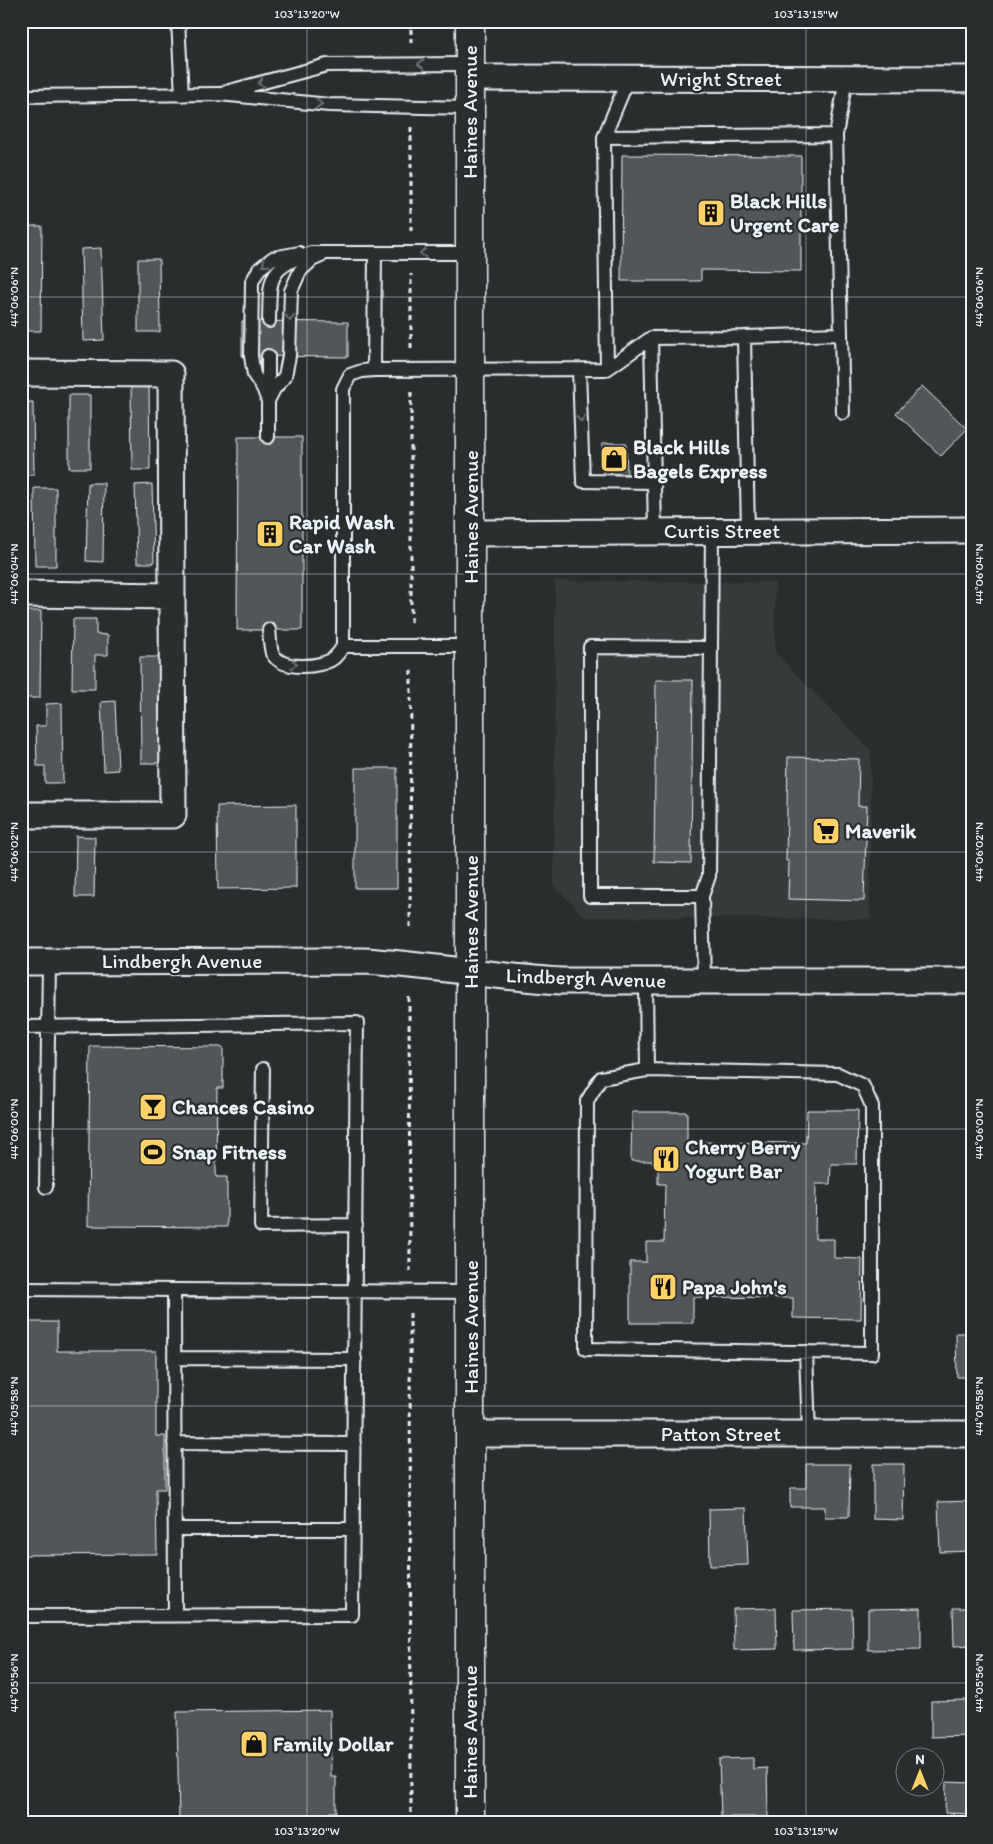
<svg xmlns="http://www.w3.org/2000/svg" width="993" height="1844" font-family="Itim,sans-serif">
<rect width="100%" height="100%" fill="#2a2d2e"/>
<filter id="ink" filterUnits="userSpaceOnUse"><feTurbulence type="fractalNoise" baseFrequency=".02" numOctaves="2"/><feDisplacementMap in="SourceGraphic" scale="10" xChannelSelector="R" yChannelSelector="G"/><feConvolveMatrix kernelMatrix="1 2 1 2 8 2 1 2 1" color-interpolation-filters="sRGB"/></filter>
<g filter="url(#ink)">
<path fill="#363a3b" d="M555,581L775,582V652L871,751L870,919L585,917L554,886Z"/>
<path fill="#535759" stroke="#e8f1f8" d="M622,155L801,156V271L701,270V281H621Z
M21,226H42L41,331H21Z
M101,248L104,340L83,341L81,249Z
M138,259H159L160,332H138Z
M242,321L348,322V357L242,356Z
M149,386L150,470H132L131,387Z
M922,386L967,429L941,456L896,413Z
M69,395H90V468H69Z
M21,402H33L34,475H21Z
M238,437H302V630H237Z
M602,443H626L627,474H603Z
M88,483H104L103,562L86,561Z
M152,484L154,563H137L135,485Z
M34,488H56V566H35Z
M25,611H41L40,698H24Z
M73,619H96V634L108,635V655H95V689H72Z
M140,657H161L162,763H141Z
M656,680H693L691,863L654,862Z
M115,701L118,770L104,771L101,702Z
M62,703L63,783H45V766H37L36,726H46V704Z
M788,757L859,759L858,806H867L864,901L788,899L789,861H786Z
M355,768H397V888H355Z
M296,805V888L218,889L217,806Z
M76,836L95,837L94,897H75Z
M90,1046L223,1047V1088H217L216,1177H227V1227L88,1226Z
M807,1110H858L857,1164H831L830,1184H816L815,1239H834V1258L862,1259L861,1319L793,1318V1298L693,1297V1323H630V1262H646V1242H664L665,1184H658V1161H631L632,1112H687V1142L806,1143Z
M21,1322H57V1351H156V1436H165V1489H156L157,1554L21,1555Z
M956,1333H972V1377H957Z
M806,1464H850L849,1517H825V1507H790V1488H806Z
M873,1464H904L903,1520L873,1519Z
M972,1501V1551L940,1552L938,1502Z
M746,1508L748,1565L710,1566L709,1509Z
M776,1608L777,1649L734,1650L733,1609Z
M921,1608V1649L868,1650V1609Z
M953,1608H972V1645L954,1646Z
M852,1609L853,1649L794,1650L793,1610Z
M969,1700L970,1736L931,1737V1701Z
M330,1710L331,1777H336V1812H330V1823H179L177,1712Z
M753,1758V1769L767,1768L768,1817H721L719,1759Z
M946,1782L972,1783V1814L945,1813Z"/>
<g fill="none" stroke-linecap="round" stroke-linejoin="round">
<defs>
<path id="service" d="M178,21L182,95
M226,92L327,65L470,64
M21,96L219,94L329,105L470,108
M836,135L846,79
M604,137L628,79
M269,321C270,278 267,268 311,253H471
M744,337L840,334
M268,356V437
M607,369L604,137L836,135L843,413
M374,370L375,253
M579,370L583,481L654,482
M268,401L263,388L254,375L251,356L252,282L259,269L273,258L299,253
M268,401L274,389L285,376L289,356L291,291L300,271L312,260L321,256
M655,532L651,338L744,337L748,531
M269,630C270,637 270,647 272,653C281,671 321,668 334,658C337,655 341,650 343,646V389L350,375L362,371L374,370L607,369L651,338
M343,646H471
M702,896H590V647L711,648
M646,981L647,1070L838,1074L863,1086L872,1106V1353L586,1349L587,1101L601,1078L647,1070
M704,981L702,896L709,876L712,531
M21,1027L357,1023L352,1615L21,1616
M263,1069L261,1226L356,1225
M46,1187L49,962
M21,1289L471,1292
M174,1290L175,1616
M806,1352L809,1434
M174,1358L355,1359
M174,1443L354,1444
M175,1529H353"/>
<path id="minor" d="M470,78L972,79
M21,373L171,374L173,815H21
M471,533L972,530
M21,594L172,596
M21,962L364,961C430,965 495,977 561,981H972
M471,1434H972"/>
<path id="secondary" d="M470,1823V21"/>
</defs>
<use href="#service" stroke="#e8f1f8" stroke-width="16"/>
<use href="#minor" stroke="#e8f1f8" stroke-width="29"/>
<use href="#secondary" stroke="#e8f1f8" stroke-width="31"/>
<path stroke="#e8f1f8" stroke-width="3" stroke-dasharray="5 4" stroke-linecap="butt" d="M411,43V21
M411,127V233
M411,348V274
M411,392V626
M410,927L411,667
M409,997L410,1271
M410,1313L411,1823"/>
<use href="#service" stroke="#2a2d2e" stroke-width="12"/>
<use href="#minor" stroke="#2a2d2e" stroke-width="25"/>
<use href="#secondary" stroke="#2a2d2e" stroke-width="28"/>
</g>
<defs><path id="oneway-chevron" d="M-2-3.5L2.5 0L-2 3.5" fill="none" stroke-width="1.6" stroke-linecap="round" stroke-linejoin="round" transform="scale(1.25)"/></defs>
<g stroke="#6c7275">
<use href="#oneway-chevron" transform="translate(421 64) rotate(180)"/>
<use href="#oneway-chevron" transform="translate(261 83) rotate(165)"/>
<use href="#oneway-chevron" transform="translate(319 104) rotate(5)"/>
<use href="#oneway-chevron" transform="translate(423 253) rotate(180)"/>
<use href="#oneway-chevron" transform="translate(265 264) rotate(139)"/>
<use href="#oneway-chevron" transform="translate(290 318) rotate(92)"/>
<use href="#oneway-chevron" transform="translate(581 419) rotate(88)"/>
<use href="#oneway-chevron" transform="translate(294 664) rotate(7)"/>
</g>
</g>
<path fill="none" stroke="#e8f1f8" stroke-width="1" stroke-opacity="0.45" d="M307,21V1823M806,21V1823M21,297H972M21,574H972M21,852H972M21,1129H972M21,1406H972M21,1683H972"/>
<defs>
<symbol id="building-square" viewBox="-11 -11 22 22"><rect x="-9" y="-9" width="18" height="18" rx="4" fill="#ffd166" stroke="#2a2d2e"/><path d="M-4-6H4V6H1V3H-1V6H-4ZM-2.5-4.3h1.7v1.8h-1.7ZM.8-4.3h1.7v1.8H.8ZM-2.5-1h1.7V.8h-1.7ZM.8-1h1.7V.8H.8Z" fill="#111"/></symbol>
<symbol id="shop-square" viewBox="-11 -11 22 22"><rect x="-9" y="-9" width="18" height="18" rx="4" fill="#ffd166" stroke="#2a2d2e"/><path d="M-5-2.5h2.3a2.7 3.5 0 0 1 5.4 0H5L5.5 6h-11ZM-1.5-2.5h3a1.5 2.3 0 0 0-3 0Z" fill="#111"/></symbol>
<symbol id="supermarket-square" viewBox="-11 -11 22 22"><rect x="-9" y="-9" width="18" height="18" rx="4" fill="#ffd166" stroke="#2a2d2e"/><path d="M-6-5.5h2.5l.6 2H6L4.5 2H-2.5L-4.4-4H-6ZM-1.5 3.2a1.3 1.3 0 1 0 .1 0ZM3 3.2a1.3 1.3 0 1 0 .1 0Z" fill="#111"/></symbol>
<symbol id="bar-square" viewBox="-11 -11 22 22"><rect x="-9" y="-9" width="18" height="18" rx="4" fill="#ffd166" stroke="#2a2d2e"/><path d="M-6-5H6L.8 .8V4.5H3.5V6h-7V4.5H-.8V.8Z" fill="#111"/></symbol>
<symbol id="stadium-square" viewBox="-11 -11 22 22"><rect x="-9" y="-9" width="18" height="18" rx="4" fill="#ffd166" stroke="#2a2d2e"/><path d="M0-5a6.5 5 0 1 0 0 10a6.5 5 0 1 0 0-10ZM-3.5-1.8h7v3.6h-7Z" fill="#111"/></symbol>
<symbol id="restaurant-square" viewBox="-11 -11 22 22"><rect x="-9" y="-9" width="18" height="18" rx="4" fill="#ffd166" stroke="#2a2d2e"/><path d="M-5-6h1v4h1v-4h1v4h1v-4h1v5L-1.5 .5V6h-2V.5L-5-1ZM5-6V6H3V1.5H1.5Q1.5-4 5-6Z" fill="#111"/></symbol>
</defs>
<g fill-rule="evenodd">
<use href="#building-square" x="695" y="197" width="32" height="32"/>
<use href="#shop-square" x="598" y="443" width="32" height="32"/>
<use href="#building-square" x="254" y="518" width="32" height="32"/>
<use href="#supermarket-square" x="810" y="815" width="32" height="32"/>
<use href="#bar-square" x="137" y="1091" width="32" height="32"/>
<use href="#stadium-square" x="137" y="1136" width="32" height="32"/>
<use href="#restaurant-square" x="650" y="1143" width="32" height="32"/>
<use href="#restaurant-square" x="647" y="1271" width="32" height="32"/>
<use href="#shop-square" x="238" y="1728" width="32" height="32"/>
</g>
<g text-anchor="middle" stroke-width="4.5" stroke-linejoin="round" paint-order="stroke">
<g font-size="21" fill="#e8f1f8" stroke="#2a2d2e">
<text x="721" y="86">Wright Street</text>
<text transform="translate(470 112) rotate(-90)" y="7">Haines Avenue</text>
<text transform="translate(471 517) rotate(-90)" y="7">Haines Avenue</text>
<text x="722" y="538">Curtis Street</text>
<text transform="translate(471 922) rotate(-90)" y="7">Haines Avenue</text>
<text x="182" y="968">Lindbergh Avenue</text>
<text transform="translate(586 978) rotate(2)" y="7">Lindbergh Avenue</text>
<text transform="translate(471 1327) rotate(-90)" y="7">Haines Avenue</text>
<text x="721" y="1441">Patton Street</text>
<text transform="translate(470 1732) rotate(-90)" y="7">Haines Avenue</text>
</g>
<g font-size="21" font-weight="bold" fill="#e8f1f8" stroke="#2a2d2e" text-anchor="start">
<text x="730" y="208">Black Hills<tspan x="730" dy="24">Urgent Care</tspan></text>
<text x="633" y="454">Black Hills<tspan x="633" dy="24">Bagels Express</tspan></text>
<text x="289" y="529">Rapid Wash<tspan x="289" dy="24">Car Wash</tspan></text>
<text x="845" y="838">Maverik</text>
<text x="172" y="1114">Chances Casino</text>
<text x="685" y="1154">Cherry Berry<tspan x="685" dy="24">Yogurt Bar</tspan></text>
<text x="172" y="1159">Snap Fitness</text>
<text x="682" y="1294">Papa John's</text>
<text x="273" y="1751">Family Dollar</text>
</g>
</g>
<rect width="993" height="1844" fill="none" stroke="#2a2d2e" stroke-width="55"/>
<g transform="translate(920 1772)"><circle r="24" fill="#2a2d2e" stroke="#767b7f"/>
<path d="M0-4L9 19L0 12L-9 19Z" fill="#ffd166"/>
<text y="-8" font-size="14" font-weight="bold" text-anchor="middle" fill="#e8f1f8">N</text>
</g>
<rect x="28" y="28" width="938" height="1788" fill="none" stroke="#e8f1f8" stroke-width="2"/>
<g font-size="12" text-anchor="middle" fill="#e8f1f8">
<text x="307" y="18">103°13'20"W</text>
<text x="806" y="18">103°13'15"W</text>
<text transform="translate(14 297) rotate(-90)" y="4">44°06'06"N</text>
<text transform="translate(979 297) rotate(-90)" y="4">44°06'06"N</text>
<text transform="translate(14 574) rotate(-90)" y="4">44°06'04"N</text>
<text transform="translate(979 574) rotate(-90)" y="4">44°06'04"N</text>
<text transform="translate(14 852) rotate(-90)" y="4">44°06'02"N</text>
<text transform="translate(979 852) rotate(-90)" y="4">44°06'02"N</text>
<text transform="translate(14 1129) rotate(-90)" y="4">44°06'00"N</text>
<text transform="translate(979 1129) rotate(-90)" y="4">44°06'00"N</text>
<text transform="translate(14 1406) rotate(-90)" y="4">44°05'58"N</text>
<text transform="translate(979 1406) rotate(-90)" y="4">44°05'58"N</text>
<text transform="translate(14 1683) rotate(-90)" y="4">44°05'56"N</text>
<text transform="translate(979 1683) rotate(-90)" y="4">44°05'56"N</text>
<text x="307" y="1835">103°13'20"W</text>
<text x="806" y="1835">103°13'15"W</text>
</g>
</svg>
